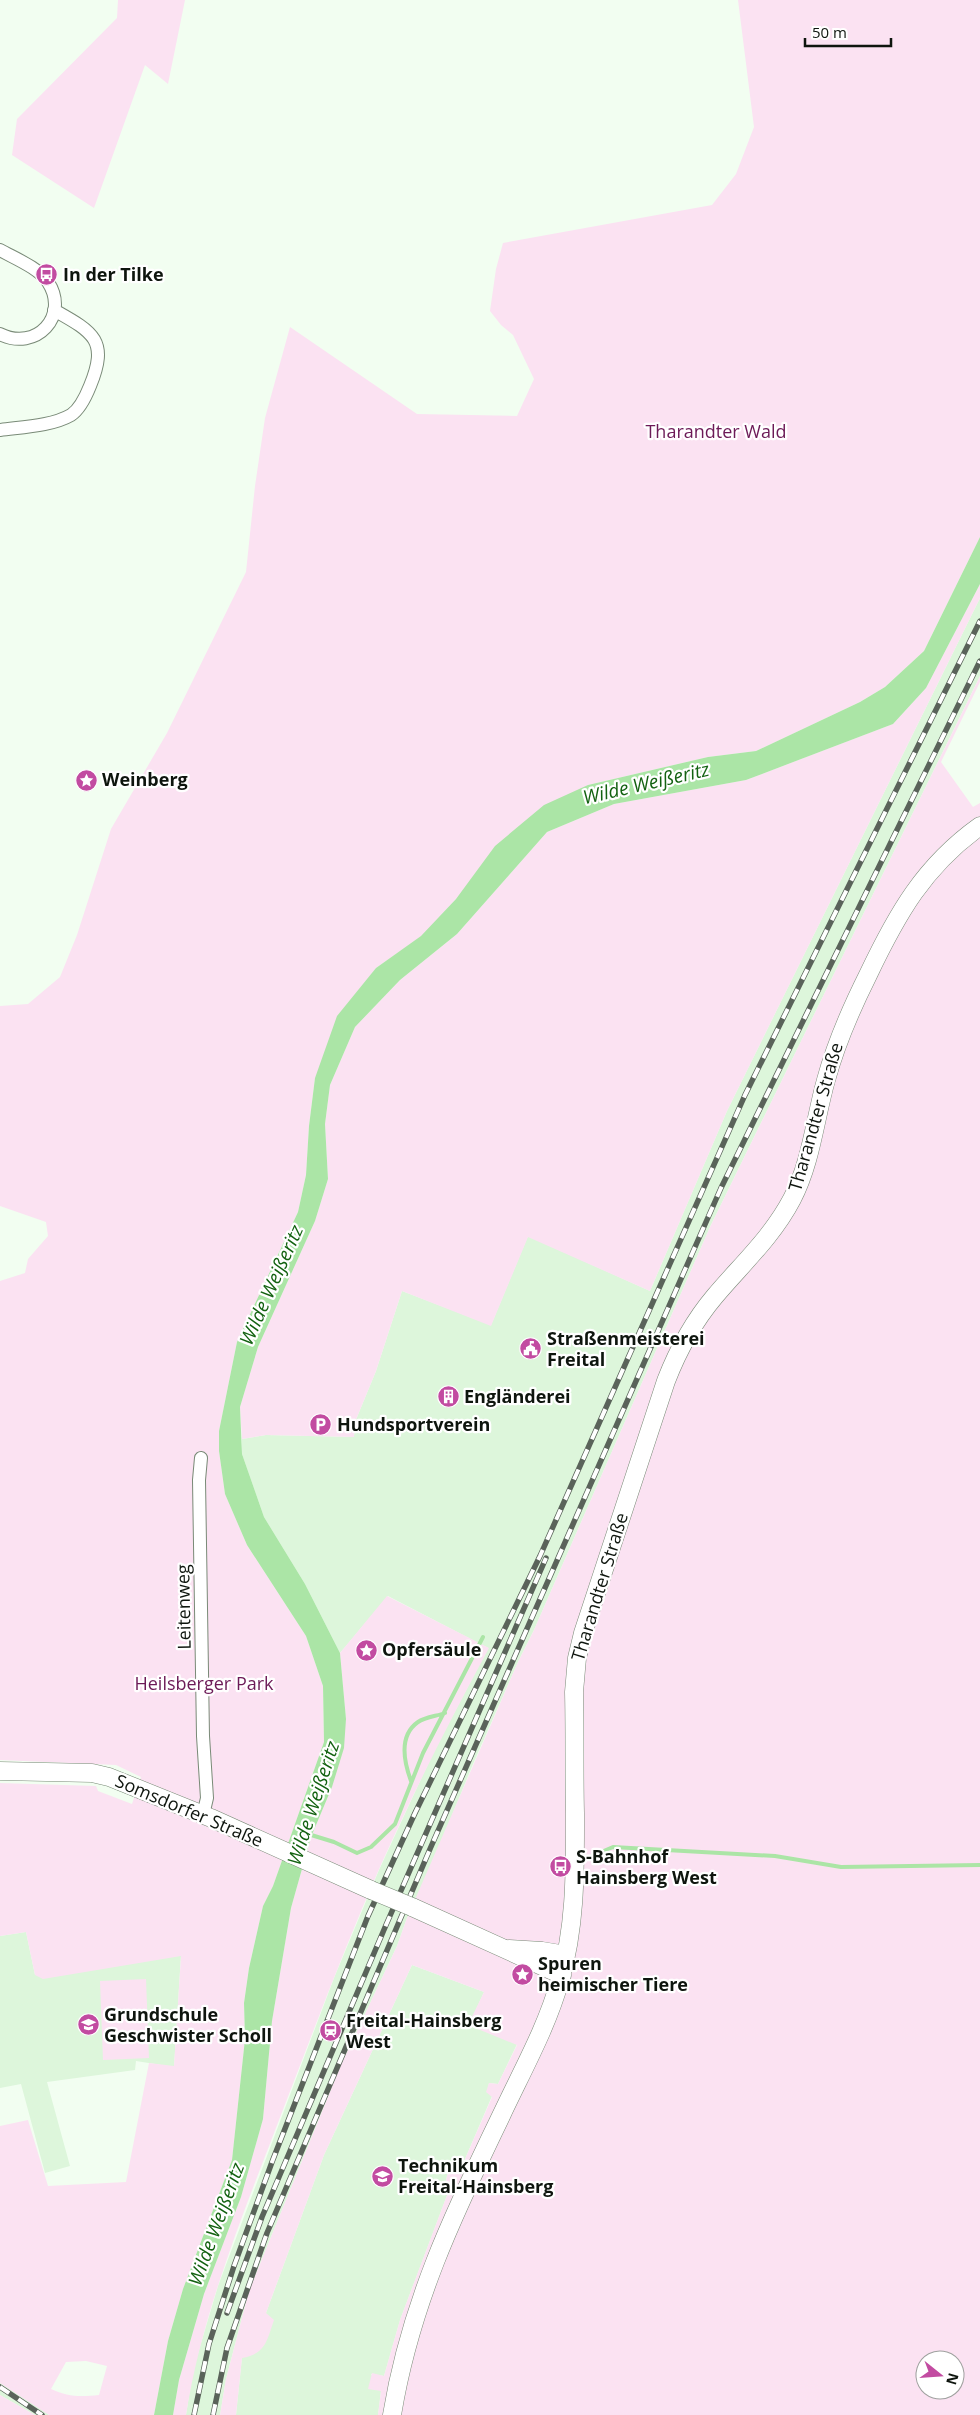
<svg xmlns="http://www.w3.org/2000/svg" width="980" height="2415" font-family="'Open Sans',sans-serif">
<rect width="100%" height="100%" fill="#f2fef1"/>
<path fill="#ddf6db" d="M980,598V676L710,1227L534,1630L518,1662L473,1764L428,1874L407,1918L397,1946L341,2065L249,2291L226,2379L220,2415H186L193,2370L218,2286L334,1978L379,1870L433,1753L488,1648L388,1596L340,1653L305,1584L264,1517L242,1454V1439L266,1435L354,1437L355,1422L376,1371L402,1291L491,1325L528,1236L650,1291L727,1111Z
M26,1932L35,1975L181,1955L174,2067L136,2061L135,2070L47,2082L70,2166L45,2173L21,2084L0,2088V1936Z
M412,1965L484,1992L469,2025L517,2044L498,2084L489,2083L488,2088L492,2096L462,2166L448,2172L446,2180L449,2190L400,2320L384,2376L371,2374L381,2391L378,2415H236L242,2357L266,2313L324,2155Z
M0,2383L41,2408L49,2415H35L0,2395Z"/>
<path fill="#fbe2f2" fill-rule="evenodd" d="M118,0H185L168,84L145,65L94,208L12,155L17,119L117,18Z
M738,0H980V537L924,651L885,687L860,702L756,751L708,757L588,785L456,899L422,936L376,968L315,1078L309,1126L306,1175L298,1212L237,1342L219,1431V1451L225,1494L247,1545L306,1636L323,1686L324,1742L273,1886L263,1906L249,1968L244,2003L245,2039L232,2160L183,2289L168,2341L154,2415H49L0,2383V2126L28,2120L48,2186L126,2182L149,2063L174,2066L181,1956L43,1979L35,1975L26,1932L0,1936V1783L96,1786L98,1791L132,1804L141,1777L116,1765L0,1760V1281L25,1273L28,1259L48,1236L46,1222L0,1206V1006L28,1004L60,977L77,935L111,829L167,733L246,572L255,486L265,418L290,327L417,414L517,416L534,379L513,335L501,325L490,311L496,269L503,243L712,205L736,174L754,127ZM86,2361L107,2366L99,2395C80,2397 68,2397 51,2389L66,2362Z
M980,584V598L727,1111L650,1291L528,1237L491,1326L402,1291L376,1371L355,1422L354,1437L266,1435L242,1439L240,1407L258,1347L315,1221L328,1179L325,1124L330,1085L355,1027L400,980L457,934L547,832L614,804L746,780L893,724L926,688Z
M980,676V682L941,762L973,807L980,803V2415H378L381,2391L368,2389L372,2373L384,2376L400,2320L449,2190L446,2180L448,2172L462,2166L492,2097L486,2092L489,2083L498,2084L517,2045L468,2025L484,1992L412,1965L324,2155L266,2313L274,2320C267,2340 266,2354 242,2358L236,2415H220L226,2379L249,2291L341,2065L397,1946L407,1918L518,1662L534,1630L710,1227ZM925,2360H955V2390H925Z
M387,1596L489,1648C450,1720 413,1793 380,1867C345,1946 315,2027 284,2107C246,2207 203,2308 186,2415H173L179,2380L204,2294L241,2197L263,2119L272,2021L291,1908L311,1837L332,1787L346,1719L340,1653Z
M146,1979L149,2058L103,2060L100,1981Z
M0,2395L35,2415H0Z"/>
<path fill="#abe5a6" d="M980,537V584L926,688L893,724L746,780L614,804L547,832L457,934L400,980L355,1027L330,1085L325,1124L328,1179L315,1221L258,1347L240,1407L242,1454L264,1517L305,1584L340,1653L346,1719L344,1748L332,1787L311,1837L291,1908L272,2021L263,2119L241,2197L204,2294L179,2380L173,2415H154L168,2341L183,2289L232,2160L245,2039L244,2003L249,1968L263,1906L273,1886L324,1742L323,1686L306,1636L247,1545L225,1494L219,1451V1431L237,1342L298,1212L306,1175L309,1126L315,1078L337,1016L376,968L421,936L456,899L495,846L544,805L588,785L708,757L756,751L860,702L885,687L924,651Z"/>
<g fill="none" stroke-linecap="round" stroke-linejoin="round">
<path stroke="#abe5a6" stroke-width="4" d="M411,1781C404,1762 398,1736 418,1722C425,1717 437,1716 445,1713
M308,1834L334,1842L357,1853L371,1847L395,1824L423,1753L483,1637
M592,1856L613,1847L775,1856L841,1867L980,1865"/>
<defs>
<path id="street" d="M0,250C14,258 39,268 48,282C70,316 36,352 0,334
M0,430C22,427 52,426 71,415C80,409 86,396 90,386C109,340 93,332 54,310
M201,1458L199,1480L203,1736L207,1798L203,1815"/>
<path id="secondary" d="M0,1771L92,1773L109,1777L211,1818L371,1890
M412,1907L562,1975
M509,1949L542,1951L566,1955
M392,2415C410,2305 453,2215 501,2116C522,2071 547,2027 560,1980C576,1925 575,1870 575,1813C574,1773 575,1732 574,1692L577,1658L583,1633L666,1381C678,1350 693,1322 715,1296C742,1264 772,1237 792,1199C811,1163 815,1119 826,1080C836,1043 851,1009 868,975C897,914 924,866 980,826"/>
</defs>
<use href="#street" stroke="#798a77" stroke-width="14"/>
<use href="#secondary" stroke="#798a77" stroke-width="19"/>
<use href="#street" stroke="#fff" stroke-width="12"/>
<use href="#secondary" stroke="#fff" stroke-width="18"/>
<defs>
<path id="rail" d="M227,2313L262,2217L386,1925L546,1558
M0,2387L42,2415
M194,2415L209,2344L234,2266L272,2162L368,1916L415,1813L540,1556L745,1095L980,621
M213,2415L227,2348L267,2233L430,1849L721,1188L980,661"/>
</defs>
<use href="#rail" stroke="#5a635a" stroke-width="5.5"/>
<use href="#rail" stroke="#fff" stroke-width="4" stroke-dasharray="11" stroke-linecap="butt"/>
<defs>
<path id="secondary-bridge" d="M371,1890L412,1907"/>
</defs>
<use href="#secondary-bridge" stroke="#798a77" stroke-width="19" stroke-linecap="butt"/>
<use href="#secondary-bridge" stroke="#fff" stroke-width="18"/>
</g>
<defs>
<symbol id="bus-disc" viewBox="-11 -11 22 22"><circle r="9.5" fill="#c24ba1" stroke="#fff"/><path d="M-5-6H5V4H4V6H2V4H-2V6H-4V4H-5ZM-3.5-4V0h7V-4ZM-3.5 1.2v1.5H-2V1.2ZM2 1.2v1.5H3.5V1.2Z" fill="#fff"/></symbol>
<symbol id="sight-disc" viewBox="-11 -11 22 22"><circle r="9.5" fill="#c24ba1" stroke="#fff"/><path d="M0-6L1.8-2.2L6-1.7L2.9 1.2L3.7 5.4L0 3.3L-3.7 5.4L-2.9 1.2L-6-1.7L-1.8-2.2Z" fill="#fff"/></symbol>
<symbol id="civic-disc" viewBox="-11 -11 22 22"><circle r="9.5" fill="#c24ba1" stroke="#fff"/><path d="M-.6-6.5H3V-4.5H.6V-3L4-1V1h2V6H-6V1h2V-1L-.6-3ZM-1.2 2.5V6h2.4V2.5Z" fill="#fff"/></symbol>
<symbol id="building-disc" viewBox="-11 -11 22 22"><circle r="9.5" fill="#c24ba1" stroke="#fff"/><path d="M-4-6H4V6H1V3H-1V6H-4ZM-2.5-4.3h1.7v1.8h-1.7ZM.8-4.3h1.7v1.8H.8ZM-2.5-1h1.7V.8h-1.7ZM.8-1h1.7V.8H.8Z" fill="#fff"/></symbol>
<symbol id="parking-disc" viewBox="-11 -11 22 22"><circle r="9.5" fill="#c24ba1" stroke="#fff"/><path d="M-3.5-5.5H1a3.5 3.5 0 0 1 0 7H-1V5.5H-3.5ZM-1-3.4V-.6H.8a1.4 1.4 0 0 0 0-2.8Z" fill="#fff"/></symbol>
<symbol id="school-disc" viewBox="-11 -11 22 22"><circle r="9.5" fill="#c24ba1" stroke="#fff"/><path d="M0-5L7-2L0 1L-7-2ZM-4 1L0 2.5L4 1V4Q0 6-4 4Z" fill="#fff"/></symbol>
<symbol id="station-disc" viewBox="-11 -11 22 22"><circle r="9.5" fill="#c24ba1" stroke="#fff"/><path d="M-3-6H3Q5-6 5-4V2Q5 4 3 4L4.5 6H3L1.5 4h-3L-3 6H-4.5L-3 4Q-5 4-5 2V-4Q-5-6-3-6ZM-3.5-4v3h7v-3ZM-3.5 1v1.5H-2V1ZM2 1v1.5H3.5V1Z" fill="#fff"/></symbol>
<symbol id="university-disc" viewBox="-11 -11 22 22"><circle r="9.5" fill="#c24ba1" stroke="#fff"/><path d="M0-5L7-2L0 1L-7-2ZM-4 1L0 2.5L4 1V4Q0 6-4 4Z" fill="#fff"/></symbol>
</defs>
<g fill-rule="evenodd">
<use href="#bus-disc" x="34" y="262" width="25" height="25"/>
<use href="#sight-disc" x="74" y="768" width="25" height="25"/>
<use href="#civic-disc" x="518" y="1336" width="25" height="25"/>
<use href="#building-disc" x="436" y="1384" width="25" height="25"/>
<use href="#parking-disc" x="308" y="1412" width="25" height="25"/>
<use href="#sight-disc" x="354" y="1638" width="25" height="25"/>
<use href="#bus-disc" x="548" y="1854" width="25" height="25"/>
<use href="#sight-disc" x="510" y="1962" width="25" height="25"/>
<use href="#school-disc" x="76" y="2012" width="25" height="25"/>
<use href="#station-disc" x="318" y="2018" width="25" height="25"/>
<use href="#university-disc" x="370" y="2164" width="25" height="25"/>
</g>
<g text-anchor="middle" stroke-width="4.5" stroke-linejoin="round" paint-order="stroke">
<g font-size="18" font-weight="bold" fill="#0e150e" stroke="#fff" text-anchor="start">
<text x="63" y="281">In der Tilke</text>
<text x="102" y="786">Weinberg</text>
<text x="547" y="1345">Straßenmeisterei<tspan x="547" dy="21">Freital</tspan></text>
<text x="464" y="1403">Engländerei</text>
<text x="337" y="1431">Hundsportverein</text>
<text x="382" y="1656">Opfersäule</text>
<text x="576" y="1863">S-Bahnhof<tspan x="576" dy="21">Hainsberg West</tspan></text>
<text x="538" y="1970">Spuren<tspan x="538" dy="21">heimischer Tiere</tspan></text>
<text x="104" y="2021">Grundschule<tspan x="104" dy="21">Geschwister Scholl</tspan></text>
<text x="346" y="2027">Freital-Hainsberg<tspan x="346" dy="21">West</tspan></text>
<text x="398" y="2172">Technikum<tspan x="398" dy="21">Freital-Hainsberg</tspan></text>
</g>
<g font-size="18" fill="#6c1a57" stroke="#fff">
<text x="716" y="438">Tharandter Wald</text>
<text x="204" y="1690">Heilsberger Park</text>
</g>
<g font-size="18" fill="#0e150e" stroke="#fff">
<text transform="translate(816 1117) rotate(-74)" y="6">Tharandter Straße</text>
<text transform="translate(600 1587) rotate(-73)" y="6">Tharandter Straße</text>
<text transform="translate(184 1607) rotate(-91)" y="6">Leitenweg</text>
<text transform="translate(189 1811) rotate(23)" y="6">Somsdorfer Straße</text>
</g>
<g font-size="19" font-style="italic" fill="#136211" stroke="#fff">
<text transform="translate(646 783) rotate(-13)" y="7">Wilde Weißeritz</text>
<text transform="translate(271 1285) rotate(-66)" y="7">Wilde Weißeritz</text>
<text transform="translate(313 1803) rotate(-72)" y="7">Wilde Weißeritz</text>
<text transform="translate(216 2224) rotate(-70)" y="7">Wilde Weißeritz</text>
</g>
</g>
<g transform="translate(940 2375) rotate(107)"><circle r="24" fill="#ffffff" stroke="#9fa19f"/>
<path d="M0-4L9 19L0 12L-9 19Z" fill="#c24ba1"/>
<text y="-8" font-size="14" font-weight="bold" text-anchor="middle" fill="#0e150e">N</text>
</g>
<path d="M805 38v8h86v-8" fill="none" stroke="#0e150e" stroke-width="2.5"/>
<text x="812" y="38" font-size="15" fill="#0e150e" stroke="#ffffff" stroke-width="4" paint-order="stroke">50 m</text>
</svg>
